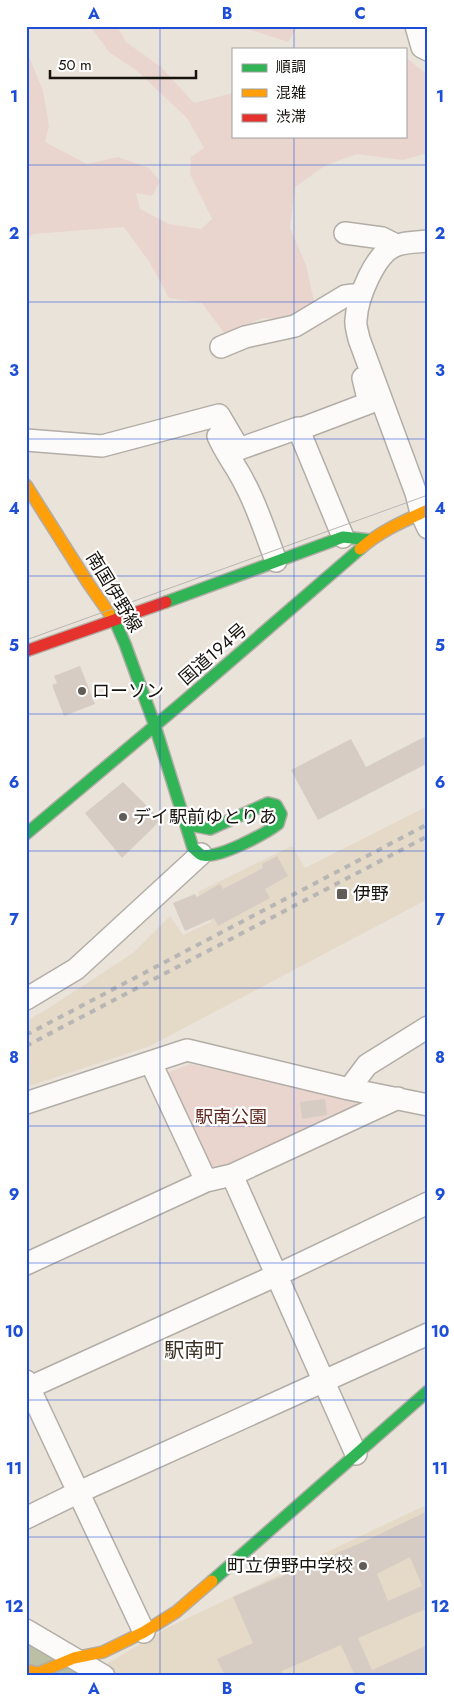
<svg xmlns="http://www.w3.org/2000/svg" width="454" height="1702" font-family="Jost,'Noto Sans JP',sans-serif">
<rect width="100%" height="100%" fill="#eae3da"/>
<path fill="#e5d9c8" d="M428,806V899L150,1046L26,1087V1021L49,1008L133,953L170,916L183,935L211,922L198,892L292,846L305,868Z
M428,1504V1676H121L107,1664L167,1628Z"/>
<path fill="#e9d5ce" d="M90,26H117L126,42L161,67L194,103L233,93V136H405V57L428,75V153L403,160L357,154L326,165L295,187L290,228L306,265L316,310L294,320L262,318L225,334L202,303L169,298L150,263L124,227L33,234L26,241V49L43,91L49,126L45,142L87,164L118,157L149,168L160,181L152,196L136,193L140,209L169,224L201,229L212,219L190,174L191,157L204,148L187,118L137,71L109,52Z
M238,26H298L288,42Z
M190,1064L354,1099L358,1108L216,1172L206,1166L167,1073Z"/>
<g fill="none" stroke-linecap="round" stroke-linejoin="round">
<path stroke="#bbbfa3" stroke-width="35" d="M26,1652L63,1676"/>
</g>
<path fill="#d6ccc4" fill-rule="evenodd" d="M80,666L95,704L64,716L52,685L57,683L54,676Z
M428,735V763L318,820L291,770L351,739L366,767Z
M123,782L161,820L122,858L85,813Z
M277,856L288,876L265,889L270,898L218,926L214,918L185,931L173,903L195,894L197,897L220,884L223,889L263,868L262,864Z
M325,1099L327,1115L302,1119L300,1102Z
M428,1511V1608L358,1638L372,1670L428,1645V1676H355L341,1645L282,1671L283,1676H225L217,1659L253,1643L233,1597L363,1542ZM410,1557L422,1586L388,1601L377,1574Z"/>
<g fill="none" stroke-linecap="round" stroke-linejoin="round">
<defs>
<path id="street" d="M416,26L422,47L428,50
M345,233L382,238L396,245
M428,241C418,242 406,242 397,245C375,252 357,299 356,320C355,326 358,333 359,339L416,493L421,513L428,528
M221,347L245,337L295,326L345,296L353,295L361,296
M298,428H303L369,403L363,378
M218,436C225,453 237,467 245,484C258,508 266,535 276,561
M26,440L102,446L219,415L239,449L298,428L343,537
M26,999L76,969L201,854
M151,1063L206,1181
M349,1089L367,1065L428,1027
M26,1103L187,1050L349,1089L428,1105
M232,1175L356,1454
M26,1264L206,1181L232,1175L398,1098
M26,1381L144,1632
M26,1389L277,1275L428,1203
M26,1518L79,1492L428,1334
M26,1630L104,1676"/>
<path id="fast" d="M166,602L343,537L370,540
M109,613L115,621L125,644L155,726
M155,726L193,848C196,850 199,854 202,855C218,859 265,834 278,824L281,814L276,805L268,803L210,829L195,826L183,815
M26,834L183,702L360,549
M212,1581L428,1391"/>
<path id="slow" d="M26,485L88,583L109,613
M360,549C380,531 404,521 428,510
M26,1670L38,1673L74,1658L103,1652L144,1632L176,1612L212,1581"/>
<path id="jam" d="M26,651L166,602"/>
</defs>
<use href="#street" stroke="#b2ada6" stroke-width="24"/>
<use href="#fast" stroke="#b2ada6" stroke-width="14"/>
<use href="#slow" stroke="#b2ada6" stroke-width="14"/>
<use href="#jam" stroke="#b2ada6" stroke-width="14"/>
<use href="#street" stroke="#fcfbf9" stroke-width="21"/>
<use href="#fast" stroke="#30b455" stroke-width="11"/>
<use href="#slow" stroke="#ff9f0a" stroke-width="11"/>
<use href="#jam" stroke="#e5322d" stroke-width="11"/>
<path stroke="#b7b6b4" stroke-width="1" d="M26,640L428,495"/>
<path stroke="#b7b6b4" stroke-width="4" stroke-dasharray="6 6" stroke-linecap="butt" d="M26,1035L428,824
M26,1046L428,836"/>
</g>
<path fill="none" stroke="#1d4ed8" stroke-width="1" stroke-opacity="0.55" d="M160,26V1676M294,26V49M294,136V1676M26,165H428M26,302H428M26,439H428M26,576H428M26,714H428M26,851H428M26,988H428M26,1126H428M26,1263H428M26,1400H428M26,1537H428"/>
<g fill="#615c55" stroke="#fff" stroke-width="2">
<circle cx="82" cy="691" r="5"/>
<circle cx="123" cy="817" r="5"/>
<rect x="336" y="888" width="12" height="12" rx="2.5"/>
<circle cx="363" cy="1566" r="5"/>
</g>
<g text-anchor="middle" stroke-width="4.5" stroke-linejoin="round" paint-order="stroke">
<g font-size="18" fill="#17130d" stroke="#fff">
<text transform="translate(114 592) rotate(59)" y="6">南国伊野線</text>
<text transform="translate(213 654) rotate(-41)" y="6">国道194号</text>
</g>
<g font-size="18" fill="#17130d" stroke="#fff" text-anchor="start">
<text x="92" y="697">ローソン</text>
<text x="133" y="823">デイ駅前ゆとりあ</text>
<text x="353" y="900">伊野</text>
<text x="353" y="1572" text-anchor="end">町立伊野中学校</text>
</g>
<g font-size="18" fill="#602a20" stroke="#fff">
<text x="231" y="1123">駅南公園</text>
</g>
<g font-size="20" fill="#3b3123" stroke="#fff">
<text x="194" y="1357">駅南町</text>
</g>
</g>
<rect width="454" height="1702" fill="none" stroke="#ffffff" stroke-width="55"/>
<rect x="232" y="48" width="175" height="90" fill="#ffffff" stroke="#a2a19e"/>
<rect x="242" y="64" width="25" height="8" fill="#30b455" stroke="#a2a19e"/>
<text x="276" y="72" font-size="15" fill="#17130d">順調</text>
<rect x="242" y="89" width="25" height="8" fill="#ff9f0a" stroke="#a2a19e"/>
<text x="276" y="98" font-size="15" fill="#17130d">混雑</text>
<rect x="242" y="114" width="25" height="8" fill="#e5322d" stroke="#a2a19e"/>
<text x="276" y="122" font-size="15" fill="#17130d">渋滞</text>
<path d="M50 70v8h146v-8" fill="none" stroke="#17130d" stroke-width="2.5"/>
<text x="58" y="70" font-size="15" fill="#17130d" stroke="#ffffff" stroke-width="4" paint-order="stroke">50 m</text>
<rect x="28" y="28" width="398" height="1646" fill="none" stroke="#1d4ed8" stroke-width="2"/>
<g font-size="16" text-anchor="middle" font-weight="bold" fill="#1d4ed8">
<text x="94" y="19">A</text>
<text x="227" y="19">B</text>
<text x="360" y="19">C</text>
<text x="14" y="102">1</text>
<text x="440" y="102">1</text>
<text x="14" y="239">2</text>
<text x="440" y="239">2</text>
<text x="14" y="376">3</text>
<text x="440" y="376">3</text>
<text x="14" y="514">4</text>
<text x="440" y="514">4</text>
<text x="14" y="651">5</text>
<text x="440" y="651">5</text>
<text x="14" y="788">6</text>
<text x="440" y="788">6</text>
<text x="14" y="925">7</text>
<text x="440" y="925">7</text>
<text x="14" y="1063">8</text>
<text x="440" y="1063">8</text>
<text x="14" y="1200">9</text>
<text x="440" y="1200">9</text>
<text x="14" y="1337">10</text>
<text x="440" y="1337">10</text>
<text x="14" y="1474">11</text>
<text x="440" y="1474">11</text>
<text x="14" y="1612">12</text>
<text x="440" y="1612">12</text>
<text x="94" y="1694">A</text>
<text x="227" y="1694">B</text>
<text x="360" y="1694">C</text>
</g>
</svg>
